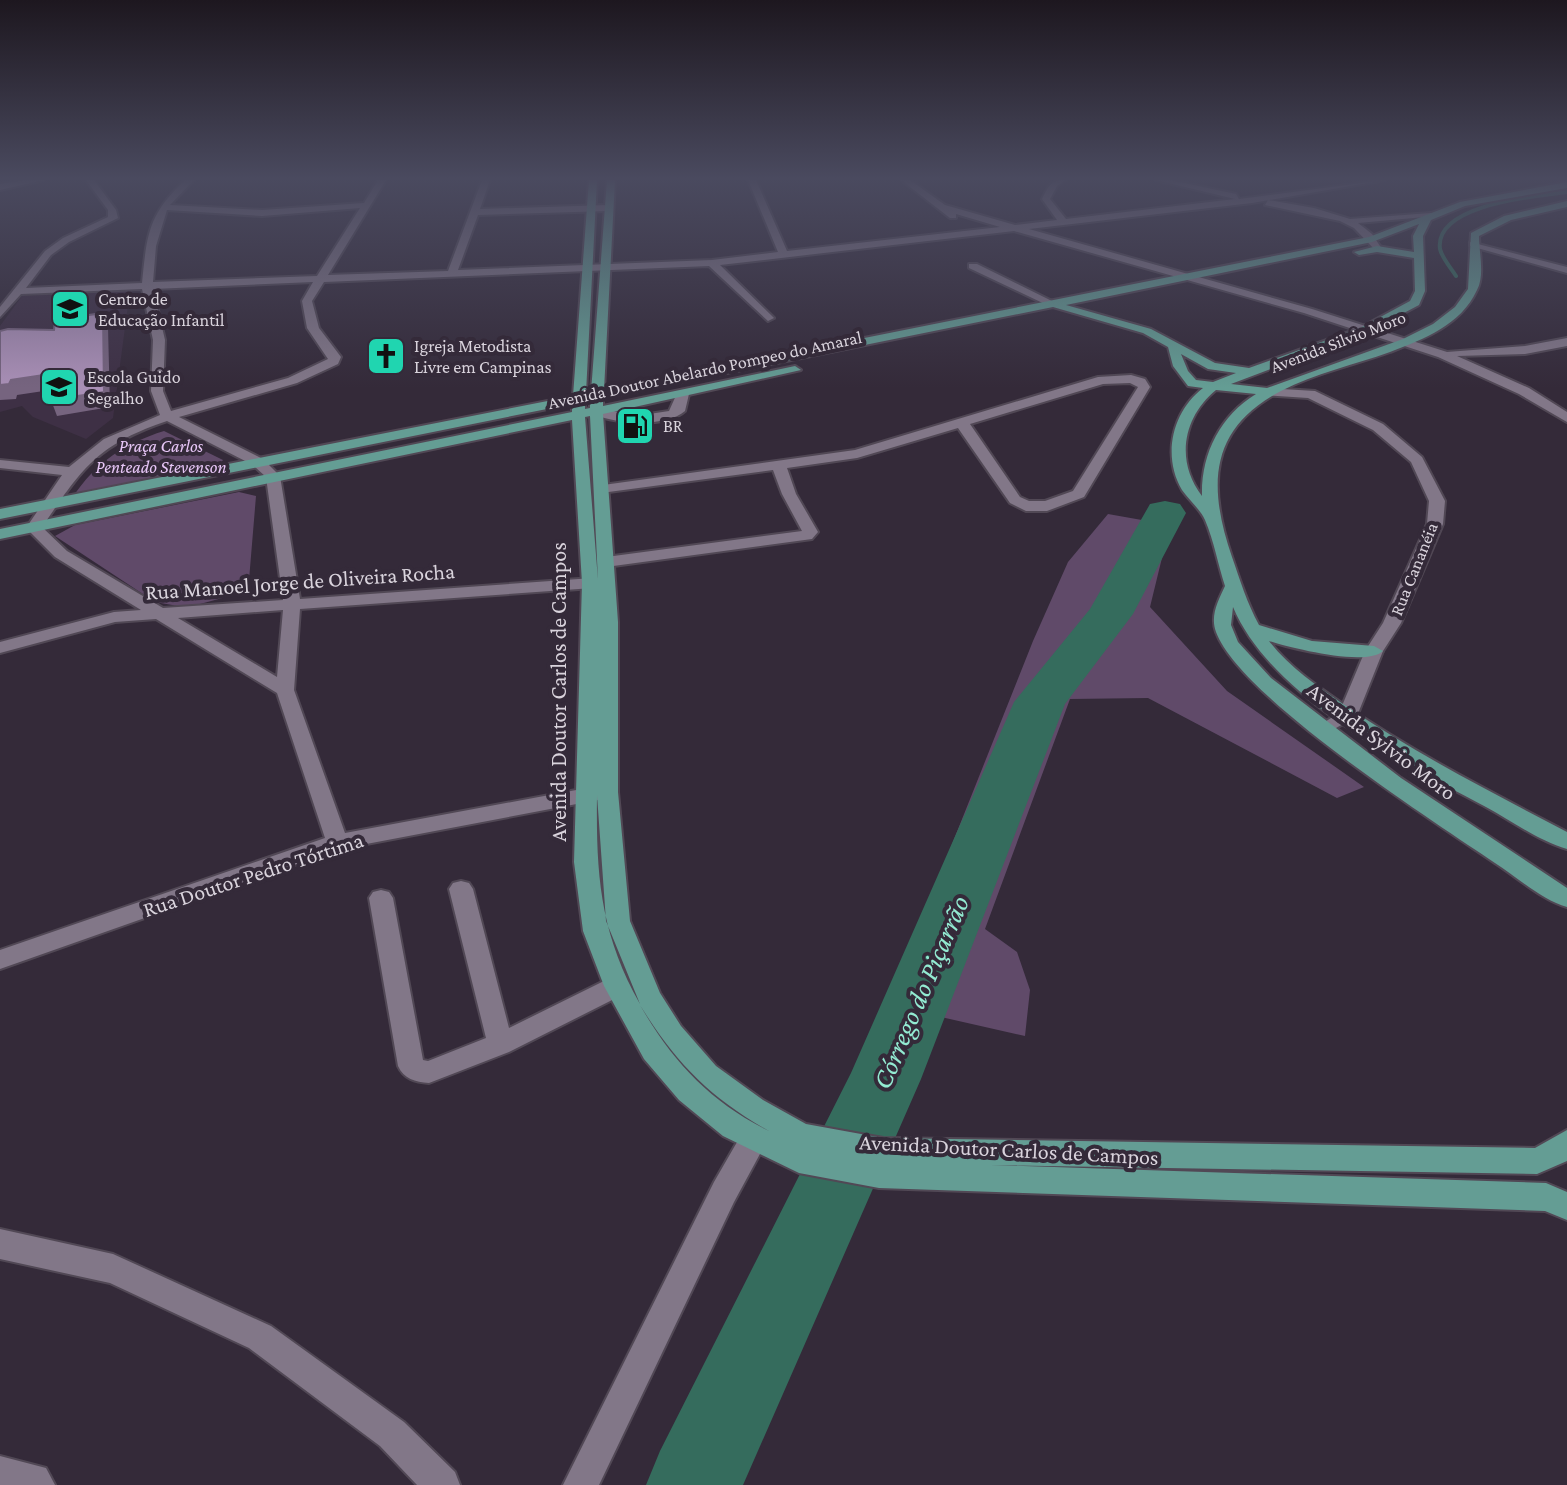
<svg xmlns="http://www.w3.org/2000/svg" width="1567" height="1485" font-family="'Crimson Pro',serif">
<rect width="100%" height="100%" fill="#342a39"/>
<path fill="#3e3045" d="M130,290L113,418L86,439L33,417L22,406L0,412V326L22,296Z"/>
<path fill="#604a69" d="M164,431L223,460L218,467L73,497C95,463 125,443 164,431Z
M239,492L256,496L249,580L226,597L200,604L178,606L155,602L55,536L75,525Z
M1108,514L1170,525L1150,607L1227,691L1364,787L1337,798L1148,698L1070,699L985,929L1017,952L1030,990L1025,1036L888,1005L1033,641L1068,562Z"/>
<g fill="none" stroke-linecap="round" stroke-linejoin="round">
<path stroke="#356c5d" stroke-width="4" d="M1456,276C1451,268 1442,258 1440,249C1434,204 1537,196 1567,192"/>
<path fill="#356c5d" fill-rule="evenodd" d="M1165,501L1180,504L1186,513L1133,614L1065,704L921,1079L743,1485H646L660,1451L851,1073L1014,702L1090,609L1150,504Z"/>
<defs>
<path id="minor" d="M27,180H44L0,190V184Z
M86,180H94L116,210L118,218L69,242L51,255L26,288L142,283C147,234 148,215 185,180H194L170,205L262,210L364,203L378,180H386L328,275L448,271L482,180H490L480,209L608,205L612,208L608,211L478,215L458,270L712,260L778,252L748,180H756L787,251L1000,227L956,214V218H950L901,180H910L945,205L1015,225L1057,220L1042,199C1048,187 1051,179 1065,180L1057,186L1050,199L1066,219L1235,199L1156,180H1170L1236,194L1239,199L1385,180L1252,203L1029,229L1312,309L1447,352L1525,346L1567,338V346L1525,354L1457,356L1529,388L1567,412V422L1519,394L1438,357L1304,313L1014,231L720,265L772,316L774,318L768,321L709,266L324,282L312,301L319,328L341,357L338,364L297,383L179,417L263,459L280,476L300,599L607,577L615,582L607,587L300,609L294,690L345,833L603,785L610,787L614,792L610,797L603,799L340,849L0,969V950L325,838L277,693L156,619L115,622L0,653V642L114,612L141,610L55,557L26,528L62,475L0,468V460L69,467L104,439L160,415L151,391L153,340L142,289L21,294L0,317V307L45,251L63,238L108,217V210ZM360,208L317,276L153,282L156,246L167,210L262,216ZM313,282L302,301L307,328L328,359L288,378L171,411L163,391L165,340L153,289ZM167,421L253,465L266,477L283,600L163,608L67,551L42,527C82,469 96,445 167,421ZM283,610L277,677L178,618Z
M1268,200L1314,208L1350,219L1431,213L1436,216L1358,223L1372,234L1382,249L1377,252L1354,228L1340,221L1265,205Z
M1470,242L1567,267V273L1470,246Z
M969,264H977L1058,304L1049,306L969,268Z
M1131,375L1145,379L1150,387L1084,497L1047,511H1026L1010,503L958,428L857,458L787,468L796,494L818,532L812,539L606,567L598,562L606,557L802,531L782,494L773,470L601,493L594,489L596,486L855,450L1098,377ZM1130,383L1138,387L1073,491L1045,501H1029L1020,497L970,424L1103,384Z
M1268,388L1315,391L1383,424L1422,457L1445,501L1443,524L1401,623L1383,651L1357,716L1322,736L1312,730L1339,713L1365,651L1383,623L1427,524L1429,501L1411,462L1373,430L1308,398L1263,395L1262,392Z
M678,391L689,394L685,411C666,428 609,425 589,411L596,407L636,416L669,411Z
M461,881L469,883L473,889L509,1028L608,979L617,976L626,979L630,986L626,993L509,1052L429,1083C415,1082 404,1079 398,1066L369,898L373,892L381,890L389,892L393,898L423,1060L428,1061L486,1038L449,889L453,883Z
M754,1126L764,1130L768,1139L734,1202L599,1485H563L714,1182L744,1130Z
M0,1229L113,1254L271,1326L404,1422L455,1472L460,1485H417L380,1446L249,1348L110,1283L0,1259Z
M0,1456L46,1468L55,1485H0Z"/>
<path id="major" d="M589,180H597L586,393L591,392L607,180H615L604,390L1369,237L1460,202L1567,182V188L1465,206L1431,220L1423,236L1425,291L1419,305L1368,332L1231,384L1267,388L1403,339L1433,324L1455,307L1468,289L1471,233L1504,216L1567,201V207L1511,220L1479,236C1479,253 1485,275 1477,290C1461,325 1424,339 1390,352C1354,365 1315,373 1281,391C1208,429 1208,487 1232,557C1240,580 1247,603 1259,625L1312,641L1374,646L1383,651C1366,667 1291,648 1269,641C1289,667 1317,686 1343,704C1414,753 1491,792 1567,832V849C1539,841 1512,821 1486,807C1402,762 1271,697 1233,607L1231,625L1238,642L1271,678L1401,778L1567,888V907C1542,900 1517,877 1495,863C1433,821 1240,697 1216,632C1210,616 1218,601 1225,586C1218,565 1214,541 1205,520C1200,509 1189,500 1182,490C1162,456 1172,412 1203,388L1188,386L1173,366L1168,347L1143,333L1053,307L603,398V406L795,366L801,370L603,414L618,622V792L630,921L660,993L681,1026L716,1066L763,1100L806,1124L883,1138L1535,1148L1567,1130V1161L1537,1174L990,1165L1546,1183L1567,1192V1220L1545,1211L879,1188L799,1173L723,1136L679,1100L644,1059L604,986L583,931L574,862L582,583L572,420L0,539V529L572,412V404L0,519V509L573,396ZM1419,224L1413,236L1414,252L1377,246L1354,252L1359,255L1377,252L1414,258L1415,291L1410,301L1360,328L1249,368L1215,363L1151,329L1066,305L1372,242ZM1181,354L1208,369L1236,373L1213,382L1196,380L1188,371ZM1216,390L1256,394C1220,416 1201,454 1202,496C1175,461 1183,417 1216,390ZM590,400V408L585,409V401ZM590,416L598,580L585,417ZM597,795L606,921L640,1004C600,933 596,875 597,795ZM640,1005C675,1062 710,1098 769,1131C710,1102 672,1061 640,1005Z"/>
</defs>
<use href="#minor" stroke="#514855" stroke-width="4"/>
<use href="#major" stroke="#514855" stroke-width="4"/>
<use href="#minor" fill="#827788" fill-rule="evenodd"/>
<use href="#major" fill="#649d94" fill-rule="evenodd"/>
</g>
<path fill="#76647f" d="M103,313L108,327L110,407L57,416L51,400Z
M51,374L57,389L17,395L16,399L0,400V385L11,380Z"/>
<path fill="#a98fb6" stroke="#76647f" stroke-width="2" d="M103,313L104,392L51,400V374L11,380L9,384L0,385V331L8,329L54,330L55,320Z"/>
<linearGradient id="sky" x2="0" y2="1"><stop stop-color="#1d171f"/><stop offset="0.46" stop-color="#4a4a5f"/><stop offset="1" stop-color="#4a4a5f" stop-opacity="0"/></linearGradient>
<rect width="1567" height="388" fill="url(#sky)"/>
<defs>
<symbol id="school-square" viewBox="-11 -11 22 22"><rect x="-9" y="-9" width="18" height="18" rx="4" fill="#20d5b0" stroke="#342a39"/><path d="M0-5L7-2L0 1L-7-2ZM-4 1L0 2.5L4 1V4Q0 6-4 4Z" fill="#111"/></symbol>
<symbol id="church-square" viewBox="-11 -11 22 22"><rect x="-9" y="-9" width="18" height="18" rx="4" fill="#20d5b0" stroke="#342a39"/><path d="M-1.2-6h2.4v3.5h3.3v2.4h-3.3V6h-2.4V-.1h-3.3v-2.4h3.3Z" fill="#111"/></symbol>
<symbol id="fuel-square" viewBox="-11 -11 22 22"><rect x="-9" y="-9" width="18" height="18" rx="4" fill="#20d5b0" stroke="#342a39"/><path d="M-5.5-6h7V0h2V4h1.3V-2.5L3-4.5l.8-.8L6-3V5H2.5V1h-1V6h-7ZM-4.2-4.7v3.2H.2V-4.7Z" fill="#111"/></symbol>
</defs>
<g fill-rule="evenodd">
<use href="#school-square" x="48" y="287" width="44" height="44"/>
<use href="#church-square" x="364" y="334" width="44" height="44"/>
<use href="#school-square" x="37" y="365" width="44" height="44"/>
<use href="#fuel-square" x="613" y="404" width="44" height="44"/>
</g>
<g text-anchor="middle" stroke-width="8" stroke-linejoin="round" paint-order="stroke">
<g font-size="18" fill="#d9d3dc" stroke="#342a39" text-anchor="start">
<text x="98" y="305">Centro de<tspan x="98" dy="21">Educação Infantil</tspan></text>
<text x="414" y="352">Igreja Metodista<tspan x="414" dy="21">Livre em Campinas</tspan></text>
<text x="87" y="383">Escola Guido<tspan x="87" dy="21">Segalho</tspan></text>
<text x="663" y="432">BR</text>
</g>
<g font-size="18" fill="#d9d3dc" stroke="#342a39">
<text transform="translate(1338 342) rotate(-21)" y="6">Avenida Silvio Moro</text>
<text transform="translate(705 370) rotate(-12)" y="6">Avenida Doutor Abelardo Pompeo do Amaral</text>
<text transform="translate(1414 569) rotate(-68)" y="6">Rua Cananéia</text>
</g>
<g font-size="18" font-style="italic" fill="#e8c7f8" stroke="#342a39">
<text x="161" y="452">Praça Carlos<tspan x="161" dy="21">Penteado Stevenson</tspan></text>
</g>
<g font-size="22" fill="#d9d3dc" stroke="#342a39">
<text transform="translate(300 581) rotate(-4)" y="8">Rua Manoel Jorge de Oliveira Rocha</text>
<text transform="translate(558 692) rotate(-90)" y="8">Avenida Doutor Carlos de Campos</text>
<text transform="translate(1382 741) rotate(37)" y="8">Avenida Sylvio Moro</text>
<text transform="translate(253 874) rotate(-18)" y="8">Rua Doutor Pedro Tórtima</text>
<text transform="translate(1009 1149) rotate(3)" y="8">Avenida Doutor Carlos de Campos</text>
</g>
<g font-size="28" font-style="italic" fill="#93ebd2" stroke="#342a39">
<text transform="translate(920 992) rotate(-67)" y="10">Córrego do Piçarrão</text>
</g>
</g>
</svg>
